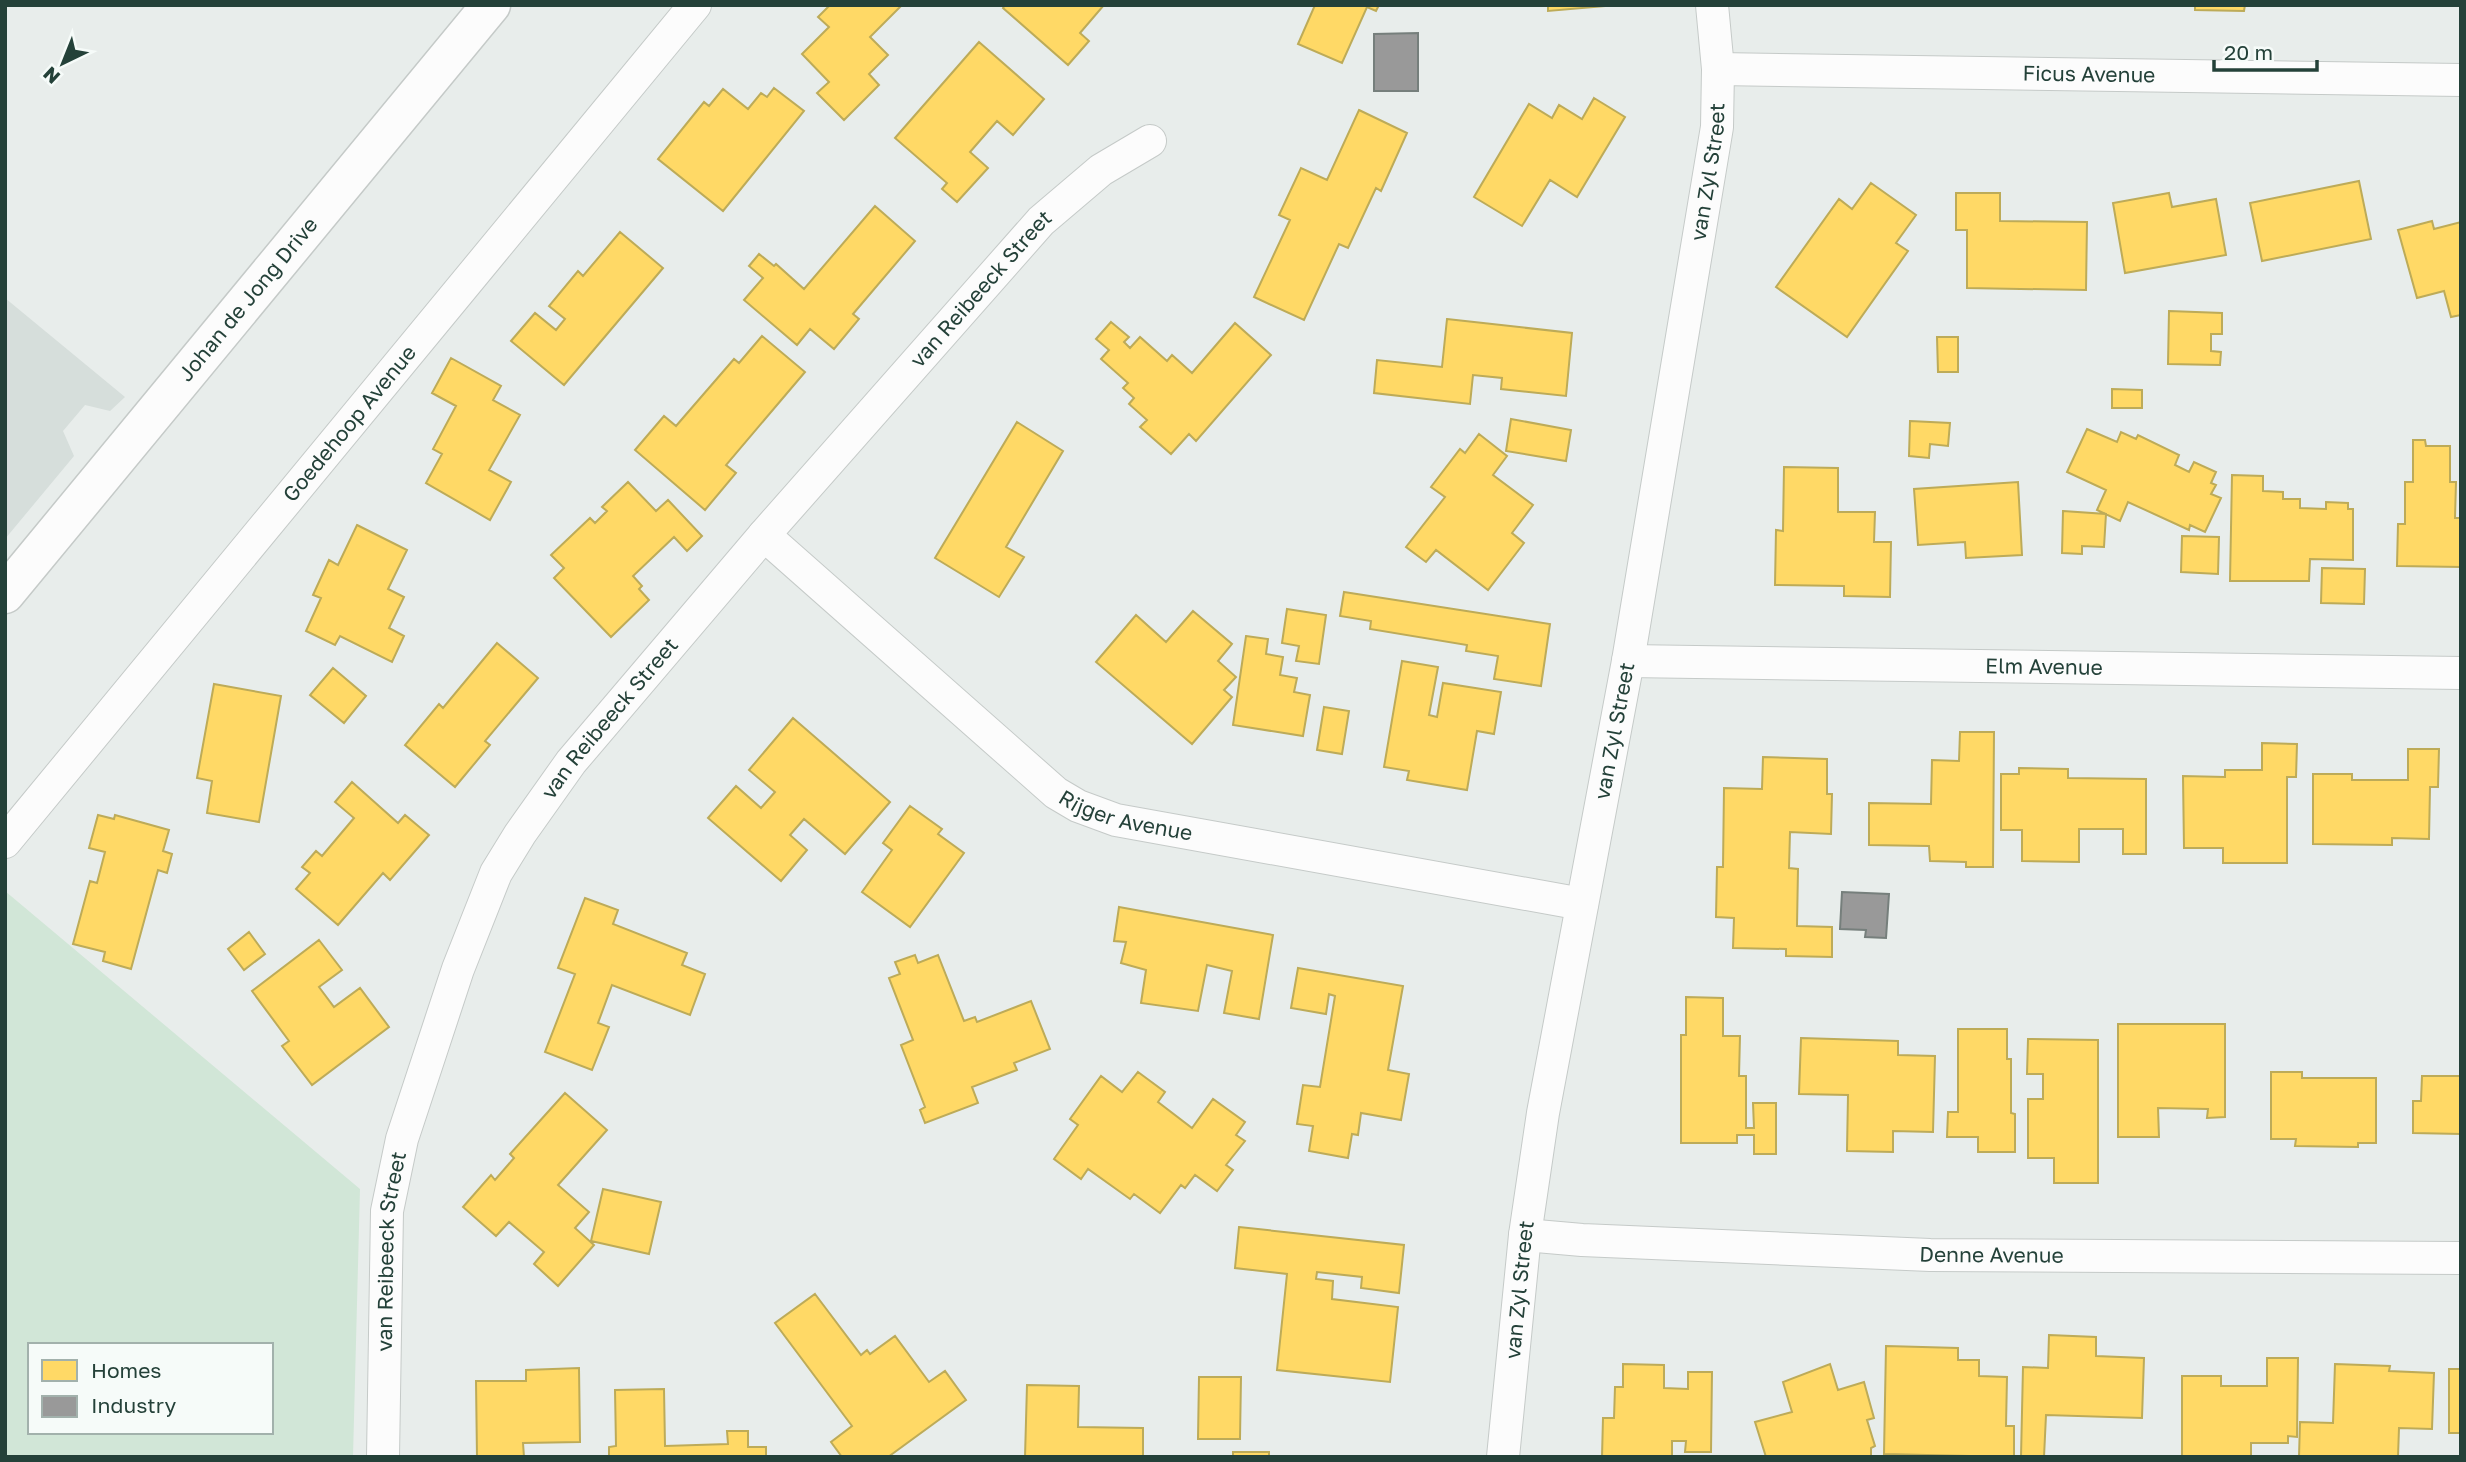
<svg xmlns="http://www.w3.org/2000/svg" width="2466" height="1462" font-family="'Golos Text',sans-serif">
<rect width="100%" height="100%" fill="#e8edeb"/>
<path fill="#d6dedb" d="M5,298L125,397L110,411L85,405L63,431L74,456L5,539Z"/>
<path fill="#d1e6d7" fill-rule="evenodd" d="M5,891L360,1189L353,1457H5ZM30,1345H271V1432H30Z"/>
<path fill="#ffd966" stroke="#bdab58" stroke-width="2" d="M830,5H902L870,37L888,55L869,74L879,85L844,120L817,93L829,82L802,54L829,27L818,17Z
M1005,5H1104L1080,33L1089,41L1068,65L1003,8Z
M1315,5H1379L1376,11L1367,7L1342,63L1298,44Z
M1548,5H1617L1548,11Z
M2195,5H2245L2244,11L2195,10Z
M979,42L1044,99L1013,135L997,121L970,152L988,168L957,202L942,189L947,183L895,138Z
M774,88L804,111L723,211L658,159L704,102L709,106L723,89L748,109L761,93L767,97Z
M1594,98L1625,117L1577,197L1550,180L1522,226L1474,197L1529,104L1552,118L1559,105L1582,119Z
M1359,110L1407,133L1381,191L1376,188L1348,248L1339,244L1304,320L1254,297L1290,220L1279,215L1301,168L1327,180Z
M2359,181L2371,239L2262,261L2250,203Z
M1871,183L1916,215L1896,243L1908,251L1847,337L1776,287L1839,199L1852,209Z
M1956,193H2000V221L2087,222L2086,290L1967,288V230H1956Z
M2169,193L2172,207L2216,199L2226,255L2125,273L2113,203Z
M875,206L915,241L853,314L859,319L834,349L810,329L797,345L744,300L763,278L749,266L759,254L774,266L776,264L804,289Z
M2432,221L2434,229L2461,222V315L2451,317L2444,291L2417,298L2398,230Z
M620,232L663,268L564,385L511,341L535,313L556,330L565,319L549,306L578,271L583,276Z
M2169,311L2222,313V334H2211V351L2221,352L2220,365L2168,364Z
M1447,319L1572,333L1566,396L1501,389L1502,378L1473,375L1470,404L1374,393L1377,360L1442,367Z
M1111,322L1129,337L1124,342L1130,348L1140,337L1167,361L1172,355L1192,373L1235,323L1271,355L1196,441L1189,434L1171,454L1140,427L1147,420L1129,404L1134,398L1123,388L1128,383L1101,359L1109,350L1096,339Z
M762,336L805,372L726,465L736,473L705,510L635,450L664,416L676,426L734,359L739,363Z
M1937,337H1958V372H1938Z
M451,358L501,386L493,400L520,415L489,470L511,482L490,520L426,483L442,454L433,449L456,406L432,393Z
M2112,389L2142,390V408H2112Z
M1511,419L1571,430L1566,461L1506,451Z
M1910,421L1950,423L1948,446L1930,444L1929,458L1909,456Z
M1017,422L1063,451L1006,547L1024,557L999,597L935,558Z
M2087,429L2117,442L2121,432L2136,439L2138,435L2179,455L2175,465L2189,472L2194,462L2216,472L2211,483L2216,485L2211,494L2221,498L2205,532L2190,525L2189,530L2128,502L2120,521L2097,510L2106,490L2067,472Z
M1479,434L1507,456L1493,475L1533,505L1512,533L1524,543L1488,590L1436,550L1426,562L1406,547L1445,497L1431,487L1460,449L1465,453Z
M2413,440H2425L2426,446H2450V482H2456L2455,518H2461V567L2397,566L2398,524H2405V482H2413Z
M1784,467L1838,468V512H1875L1874,542H1891L1890,597L1844,596V586L1775,585L1776,530L1783,531Z
M2232,475L2263,476V491L2283,492V499H2300V508L2326,509V502L2348,503V509H2353V560L2310,559L2309,581H2230Z
M628,482L656,511L668,500L702,536L687,551L674,537L633,576L642,586L639,589L649,600L611,637L554,578L564,568L551,555L590,518L595,523L607,511L602,507Z
M2018,482L2022,555L1966,558L1965,542L1918,545L1914,489Z
M2063,511L2106,514L2104,547L2082,546V554L2062,553Z
M357,525L407,550L388,589L404,597L389,628L404,636L392,662L340,636L335,645L306,631L321,598L313,595L329,560L338,565Z
M2182,536L2219,537L2218,574L2181,572Z
M2322,568L2365,569L2364,604L2321,603Z
M1344,592L1550,624L1541,686L1494,679L1498,656L1466,651L1467,645L1370,629L1371,621L1340,616Z
M1287,609L1326,615L1319,664L1296,661L1299,646L1282,643Z
M1193,611L1232,644L1218,661L1236,677L1224,690L1232,697L1192,744L1096,662L1136,615L1166,642Z
M1246,636L1268,639L1266,654L1283,657L1280,675L1297,678L1294,692L1310,695L1303,736L1233,725Z
M497,643L538,678L485,741L490,745L455,787L405,745L439,704L443,708Z
M1402,661L1438,667L1429,715L1437,717L1443,683L1501,692L1494,734L1477,731L1467,790L1407,780L1409,771L1384,767Z
M333,668L366,696L344,723L310,695Z
M214,684L281,696L259,822L207,813L212,781L197,778Z
M1324,707L1349,711L1342,754L1317,750Z
M793,718L890,802L845,854L804,819L790,835L807,850L781,881L708,818L736,786L761,808L775,792L749,770Z
M1960,732H1994L1993,867H1966V862L1930,861L1929,846L1869,845V803L1931,804L1932,760L1959,761Z
M2262,743L2297,744L2296,777H2287V863H2223V848H2184L2183,776L2225,777V770H2262Z
M2408,749H2439L2438,787H2430L2429,839L2392,838V845L2313,844V774H2352V780H2408Z
M1763,757L1827,759V794H1832L1831,834L1790,832L1789,868L1798,869L1797,926L1832,927V957L1786,956V949L1733,948L1734,918L1716,917L1717,867H1723L1724,788L1762,789Z
M2019,768L2068,769V778L2146,779V854H2123V829H2079V862L2022,861V830H2001V774H2019Z
M352,782L398,823L405,815L429,835L390,880L383,873L338,925L296,889L310,873L302,867L316,851L322,856L354,818L335,802Z
M910,806L942,829L938,834L964,853L910,927L862,892L892,850L883,843Z
M98,815L114,819L115,815L169,830L163,851L172,854L167,873L158,870L131,969L103,961L105,952L73,944L90,881L97,883L105,852L89,848Z
M585,898L618,910L613,924L687,953L682,965L705,974L690,1015L612,985L598,1023L609,1027L592,1070L545,1052L575,974L558,968Z
M1119,907L1273,935L1259,1019L1224,1013L1232,971L1207,965L1198,1011L1141,1003L1146,970L1121,963L1126,942L1114,941Z
M249,932L265,954L244,970L228,949Z
M319,940L342,970L319,987L334,1007L360,988L389,1027L312,1085L282,1046L289,1041L252,991Z
M915,955L918,963L938,955L964,1021L975,1017L977,1022L1031,1001L1050,1049L1014,1063L1017,1070L972,1087L978,1103L925,1123L920,1110L925,1107L901,1045L913,1040L889,978L900,974L895,962Z
M1298,968L1403,986L1388,1070L1409,1074L1401,1120L1361,1113L1358,1135L1352,1134L1348,1158L1309,1151L1313,1126L1297,1124L1303,1085L1320,1087L1335,996L1329,994L1326,1014L1291,1008Z
M1686,997L1723,998V1036H1740L1739,1076H1746V1128H1754L1753,1103H1776V1154H1754V1135H1737V1143H1681V1035H1686Z
M2118,1024H2225V1117L2207,1118L2208,1109L2158,1108L2159,1137H2118Z
M1958,1029H2007V1059H2011V1113L2015,1114V1152H1978V1137H1947L1948,1112H1958Z
M1801,1038L1898,1041V1055L1935,1056L1933,1132L1893,1131V1152L1847,1151L1848,1095L1799,1094Z
M2028,1039L2098,1040V1183H2054V1158H2028V1099H2043V1074H2027Z
M1138,1072L1165,1092L1158,1102L1192,1128L1213,1099L1245,1122L1236,1135L1245,1141L1226,1165L1233,1170L1217,1191L1195,1175L1185,1188L1181,1185L1160,1213L1134,1194L1130,1199L1088,1169L1081,1179L1054,1159L1078,1125L1070,1119L1101,1076L1122,1092Z
M2271,1072H2302V1078H2376V1143H2358V1147L2295,1146L2296,1139H2271Z
M2422,1076H2461V1134L2413,1133V1101H2421Z
M565,1093L607,1130L558,1185L589,1212L575,1228L594,1245L558,1286L534,1264L544,1252L509,1222L496,1236L463,1207L491,1175L495,1180L514,1158L510,1154Z
M603,1189L661,1202L649,1254L591,1241Z
M1239,1227L1404,1245L1399,1293L1361,1288L1362,1277L1317,1272L1316,1279L1333,1281L1332,1299L1398,1307L1390,1382L1277,1370L1287,1274L1235,1268Z
M815,1294L861,1355L867,1350L870,1354L895,1336L929,1382L945,1371L966,1400L888,1457H842L831,1442L852,1426L775,1323Z
M2049,1335L2096,1337V1356L2144,1358L2142,1418L2046,1415L2044,1457H2021L2023,1367L2048,1368Z
M1886,1346L1958,1348V1360H1979V1376L2007,1377L2006,1426H2014V1457L1884,1454Z
M2267,1358H2298L2297,1437L2288,1436V1443H2251V1457H2182V1376H2221V1386H2267Z
M1623,1364L1664,1365V1388L1688,1389V1372H1712L1711,1452H1685L1686,1441H1672V1457H1602L1603,1418H1614L1615,1387H1623Z
M1830,1364L1838,1390L1864,1382L1874,1418L1867,1420L1875,1446L1871,1448V1457H1766L1755,1422L1792,1412L1783,1382Z
M2335,1364L2390,1366L2389,1371L2434,1373L2432,1429L2399,1428L2398,1457H2299L2300,1422L2333,1423Z
M579,1368L580,1442L523,1443L524,1457H477L476,1381H526V1370Z
M2449,1369H2461V1433H2449Z
M1199,1377H1241L1240,1439H1198Z
M1027,1385L1079,1386L1078,1427L1143,1428V1457H1025Z
M664,1389L665,1446L728,1444L727,1431H748V1447H766V1457H609V1447L616,1446L615,1390Z
M1233,1452H1269V1457H1233Z"/>
<path fill="#999" stroke="#767f7c" stroke-width="2" d="M1418,33V91H1374V34Z
M1842,892L1889,894L1886,938L1865,937L1866,930L1840,929Z"/>
<g fill="none" stroke-linecap="round" stroke-linejoin="round">
<defs>
<g id="minor">
<path id="s1" d="M1718,69L2461,80"/>
<path id="s2" d="M764,535L1056,793L1078,806L1116,820L1582,904"/>
<path id="s3" d="M1628,661L2461,673"/>
<path id="s4" d="M5,842L695,5"/>
<path id="s5" d="M1525,1235L1582,1240L1930,1255L2461,1258"/>
<path id="s6" d="M383,1457L387,1211L402,1139L458,969L496,873L520,834L571,762L764,535L1041,221L1101,170L1150,141"/>
<path id="s7" d="M1503,1457L1525,1235L1543,1113L1628,661L1717,127L1718,69L1712,5"/>
</g>
<g id="tertiary">
<path id="s8" d="M5,594L491,5"/>
</g>
</defs>
<use href="#minor" stroke="#c5cac8" stroke-width="34"/>
<use href="#tertiary" stroke="#c5cac8" stroke-width="41"/>
<use href="#minor" stroke="#fcfcfc" stroke-width="32"/>
<use href="#tertiary" stroke="#fcfcfc" stroke-width="38"/>
</g>
<g text-anchor="middle" stroke-width="7" stroke-linejoin="round" paint-order="stroke">
<g font-size="21" fill="#244139" stroke="#f6fbf9">
<text dy="7" stroke="none"><textPath href="#s1" startOffset="371">Ficus Avenue</textPath></text>
<text dy="7" stroke="none"><textPath href="#s7" startOffset="1302">van Zyl Street</textPath></text>
<text dy="7" stroke="none"><textPath href="#s6" startOffset="1362">van Reibeeck Street</textPath></text>
<text dy="7" stroke="none"><textPath href="#s8" startOffset="382">Johan de Jong Drive</textPath></text>
<text dy="7" stroke="none"><textPath href="#s4" startOffset="542">Goedehoop Avenue</textPath></text>
<text dy="7" stroke="none"><textPath href="#s3" startOffset="416">Elm Avenue</textPath></text>
<text dy="7" stroke="none"><textPath href="#s6" startOffset="794">van Reibeeck Street</textPath></text>
<text dy="7" stroke="none"><textPath href="#s7" startOffset="735">van Zyl Street</textPath></text>
<text dy="7" stroke="none"><textPath href="#s2" startOffset="464">Rijger Avenue</textPath></text>
<text dy="7" stroke="none"><textPath href="#s6" startOffset="206">van Reibeeck Street</textPath></text>
<text dy="7" stroke="none"><textPath href="#s5" startOffset="467">Denne Avenue</textPath></text>
<text dy="7" stroke="none"><textPath href="#s7" startOffset="168">van Zyl Street</textPath></text>
</g>
</g>
<rect width="2466" height="1462" fill="none" stroke="#244139" stroke-width="14"/>
<rect x="28" y="1343" width="245" height="91" fill="#f6fbf9" stroke="#a2b1ac" stroke-width="2"/>
<rect x="42" y="1360" width="35" height="21" fill="#ffd966" stroke="#a2b1ac" stroke-width="2"/>
<text x="91" y="1378" font-size="21" fill="#244139">Homes</text>
<rect x="42" y="1396" width="35" height="21" fill="#999999" stroke="#a2b1ac" stroke-width="2"/>
<text x="91" y="1413" font-size="21" fill="#244139">Industry</text>
<g transform="translate(63 63) rotate(223)" stroke="#f6fbf9" stroke-width="5" paint-order="stroke">
<path d="M0-5L12 26L0 18L-12 26Z" fill="#244139"/>
<text y="-10" font-size="19" font-weight="bold" text-anchor="middle" fill="#244139">N</text>
</g>
<path d="M2214 60v10h103v-10" fill="none" stroke="#244139" stroke-width="3.5"/>
<text x="2224" y="60" font-size="21" fill="#244139" stroke="#f6fbf9" stroke-width="5" paint-order="stroke">20 m</text>
</svg>
